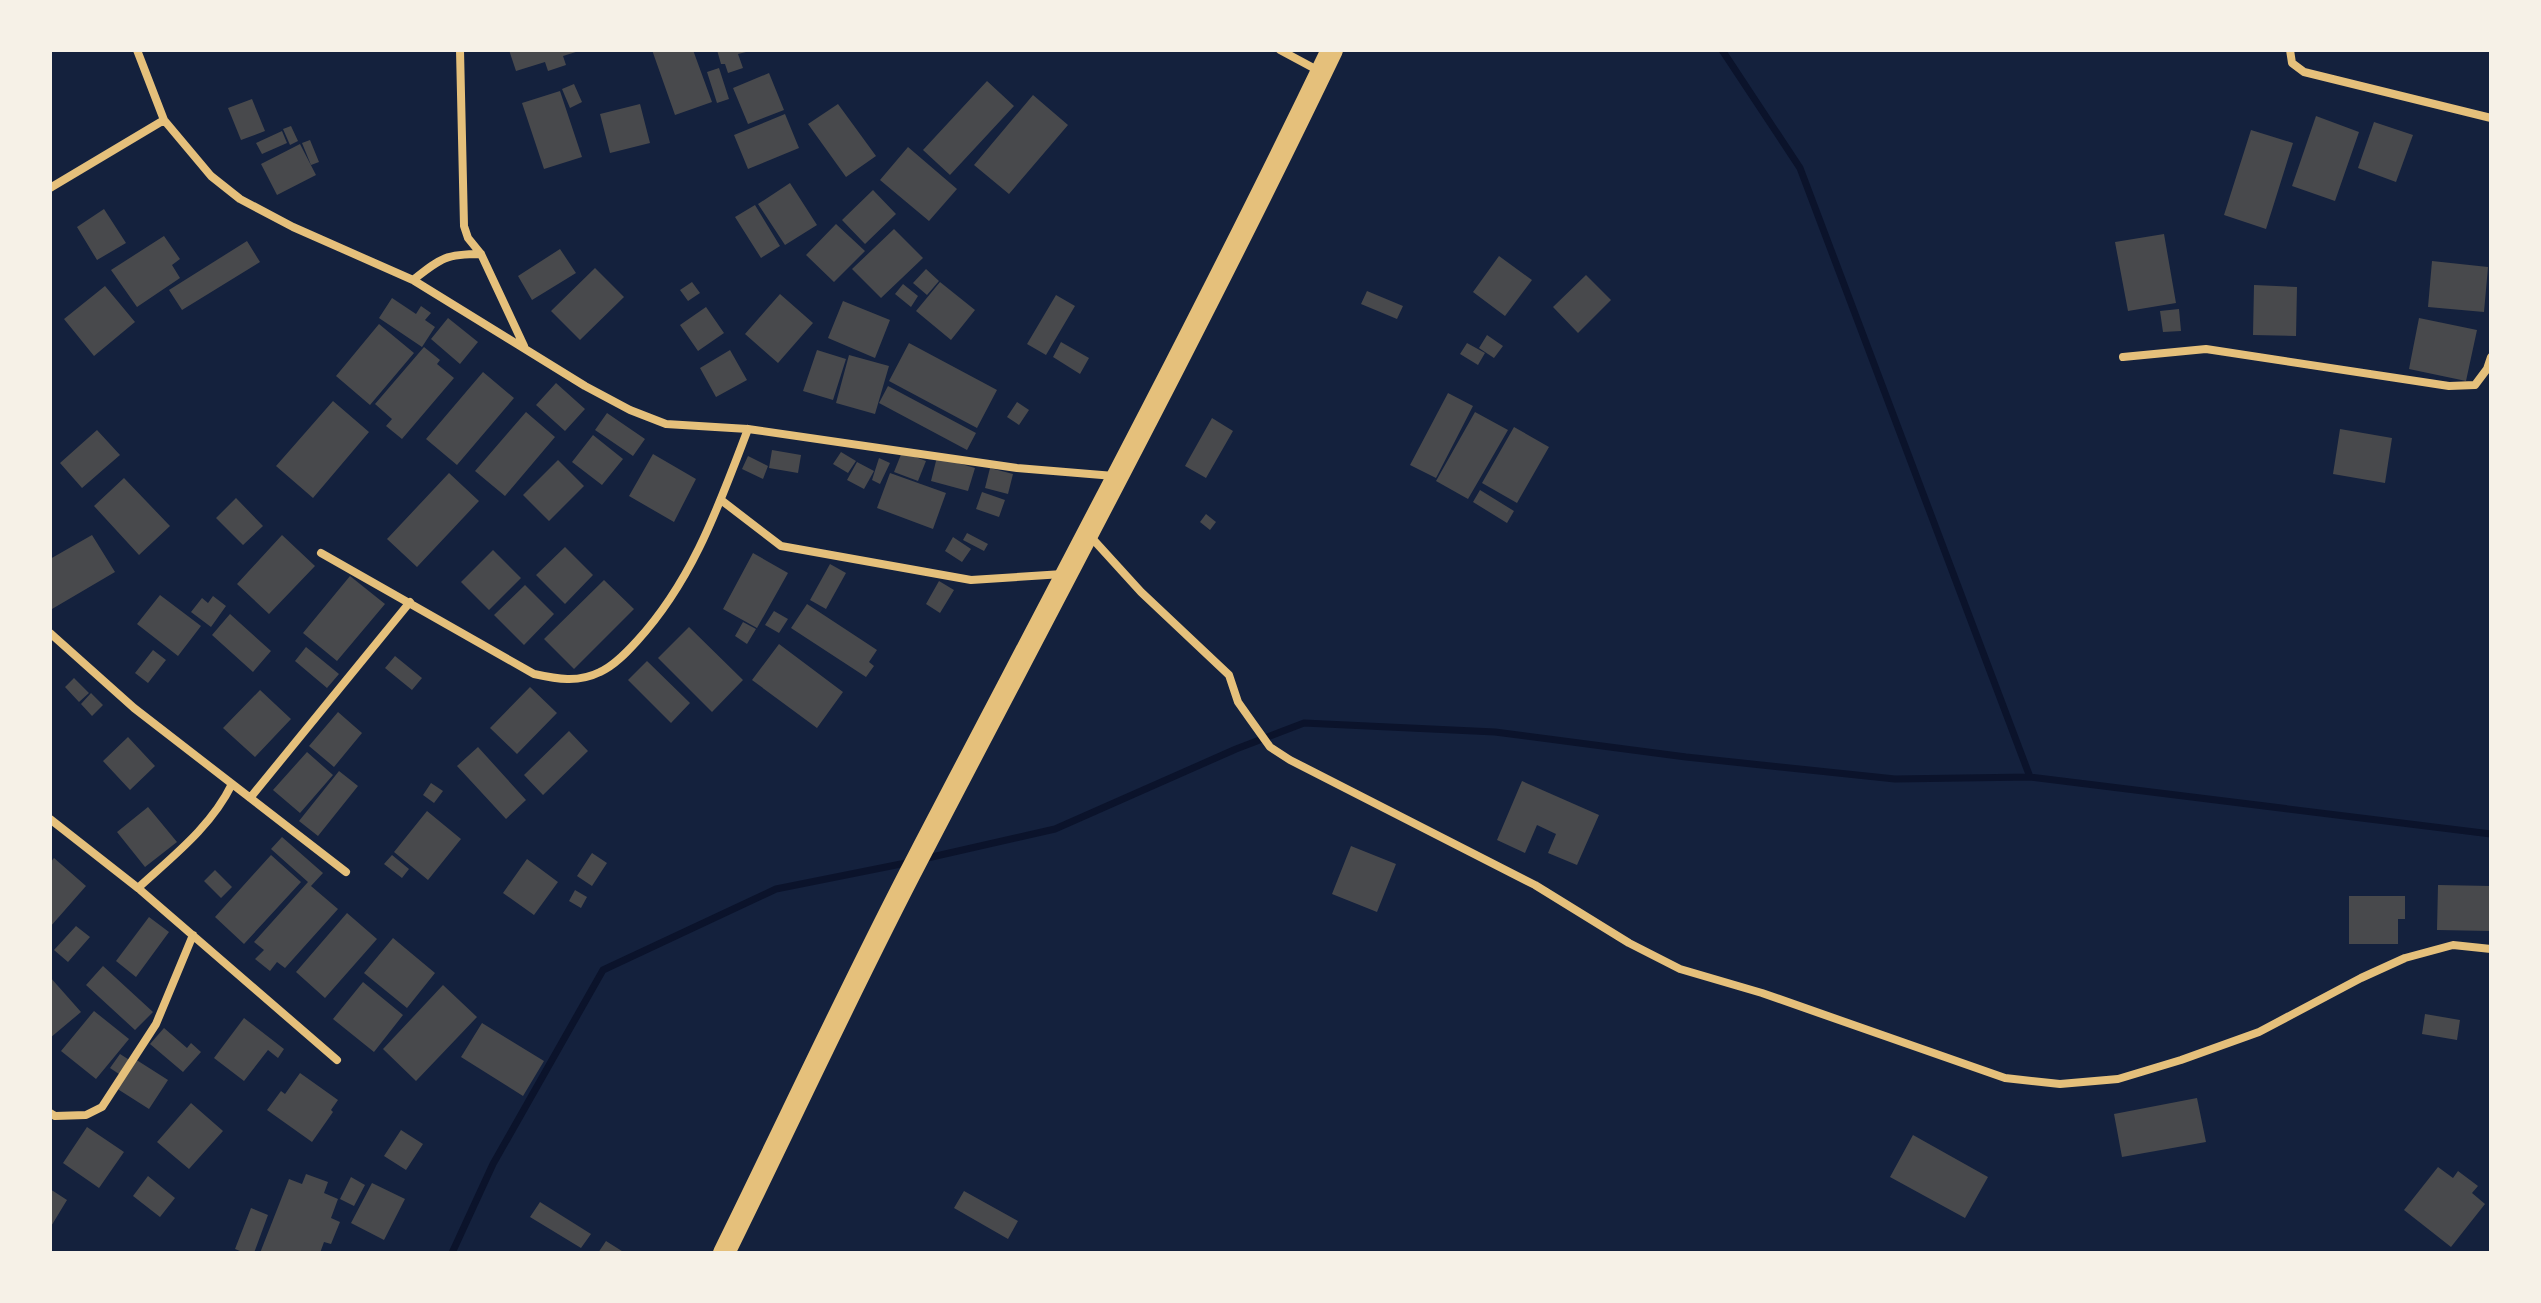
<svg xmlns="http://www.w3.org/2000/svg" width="2541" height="1303" font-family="'Public Sans',sans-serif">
<rect width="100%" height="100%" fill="#14213d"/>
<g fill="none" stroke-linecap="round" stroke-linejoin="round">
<path stroke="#0b132b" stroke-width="7" d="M1722,50L1800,168L2030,777
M923,859L1055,829L1236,749L1304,723L1495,732L1686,757L1895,779L2030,777L2491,834
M452,1253L493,1164L603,970L776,889L911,862"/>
</g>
<path fill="#48494c" d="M509,50H579V51L563,56L566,65L548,71L545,62L516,71Z
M652,50H693L712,102L675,115Z
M717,50H750V51L738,54L743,68L728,73L725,64H721Z
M719,68L729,99L717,103L707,72Z
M769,73L784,110L748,124L733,88Z
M987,81L1014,106L950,175L923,150Z
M574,84L582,102L570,108L562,89Z
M560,91L582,157L544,169L522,103Z
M1033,95L1068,125L1009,194L974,165Z
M252,99L265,131L241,140L228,108Z
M640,104L650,143L610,153L600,114Z
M838,104L876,156L846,177L808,124Z
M785,114L799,148L748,169L734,135Z
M2316,116L2359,132L2335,201L2292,186Z
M2374,122L2413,135L2396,182L2358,168Z
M291,126L298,141L290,145L283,129Z
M2251,130L2293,143L2266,229L2224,215Z
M282,131L287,143L262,154L256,143Z
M310,140L319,162L311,165L302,143Z
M300,144L316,175L277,195L261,164Z
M908,147L957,189L929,221L880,180Z
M790,183L817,225L785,245L758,204Z
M873,190L896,214L865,244L842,220Z
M755,205L780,246L761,258L735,217Z
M104,209L126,243L97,260L77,227Z
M836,224L865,251L834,282L806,255Z
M894,229L923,258L881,298L852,269Z
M2164,234L2176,303L2128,311L2115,242Z
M164,236L180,259L172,265L180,278L137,307L111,270Z
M247,241L260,262L182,310L169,290Z
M560,249L576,273L532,300L518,276Z
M1499,256L1532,280L1505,316L1473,292Z
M2432,261L2488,267L2484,312L2428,307Z
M595,268L624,297L580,340L551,311Z
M926,269L939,281L927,295L913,283Z
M1586,275L1611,300L1578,333L1553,307Z
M692,282L700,293L688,301L680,290Z
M940,282L975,310L951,340L916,311Z
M903,284L918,296L911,307L895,294Z
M2254,285L2297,287L2296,336L2253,335Z
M105,286L135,322L94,356L64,319Z
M1367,291L1403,306L1397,319L1361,304Z
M780,294L813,323L778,363L745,334Z
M1056,295L1075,306L1046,355L1027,344Z
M392,298L416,314L421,306L431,313L425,320L435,327L422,347L379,318Z
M843,301L890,320L875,358L828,338Z
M706,307L724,333L698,351L680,325Z
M2179,309L2181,331L2163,332L2160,311Z
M448,318L478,342L460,364L431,339Z
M2419,318L2477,330L2466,381L2409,369Z
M379,324L414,353L370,405L336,376Z
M1487,335L1503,346L1494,358L1479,348Z
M1061,342L1089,358L1080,374L1053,357Z
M909,343L997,390L977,428L889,381Z
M1467,343L1485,353L1478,365L1460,354Z
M424,347L440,360L437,364L454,378L402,439L386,426L392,419L375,404Z
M730,350L747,380L716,397L700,368Z
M817,350L846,359L833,400L803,391Z
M849,355L889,366L875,414L836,403Z
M483,372L514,398L457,465L426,439Z
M556,383L585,409L565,431L536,405Z
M888,386L976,433L967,450L879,403Z
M1448,393L1473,406L1436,478L1410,465Z
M333,401L369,432L313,498L276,466Z
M1017,402L1029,410L1019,425L1007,417Z
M526,412L555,437L505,496L475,471Z
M1475,412L1508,430L1468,499L1436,481Z
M607,413L645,439L633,456L595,430Z
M1212,418L1233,431L1206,478L1185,466Z
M1514,427L1549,447L1517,503L1482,483Z
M2340,429L2392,438L2385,483L2333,474Z
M97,430L120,455L82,488L60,463Z
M593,435L623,459L602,485L572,462Z
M772,450L801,455L798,473L769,468Z
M841,452L856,461L848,473L833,464Z
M902,452L926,461L918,481L894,472Z
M653,454L696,479L674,522L629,496Z
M748,456L768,466L763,479L742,469Z
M937,457L975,468L968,491L931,481Z
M879,458L890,463L880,484L872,480Z
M558,460L584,486L549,521L523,495Z
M857,462L874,471L864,489L847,480Z
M990,468L1013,474L1008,494L985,488Z
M449,473L479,501L417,567L387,539Z
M890,473L946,493L933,529L877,508Z
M124,478L170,526L139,555L94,506Z
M1480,490L1514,511L1507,523L1473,502Z
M982,492L1005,500L999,517L976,509Z
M236,498L263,526L243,545L216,518Z
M1206,514L1216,522L1210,530L1200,522Z
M967,533L988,544L984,551L963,540Z
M92,535L115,572L52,609L50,559Z
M282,535L315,566L269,614L237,584Z
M953,537L971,549L962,562L945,551Z
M565,547L593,575L565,604L536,575Z
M493,550L521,578L489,610L461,582Z
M753,553L788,573L757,628L723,609Z
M830,564L846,573L826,609L810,600Z
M350,576L385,604L337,661L303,633Z
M604,580L634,609L574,669L544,639Z
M939,581L954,590L940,613L926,604Z
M525,585L554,614L524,645L494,615Z
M160,595L201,626L178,656L137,624Z
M213,596L226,606L211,627L191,612L202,598L208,603Z
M807,604L877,650L869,662L874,666L866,677L791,628Z
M774,611L788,619L779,633L765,625Z
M230,614L271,651L253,672L212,635Z
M743,622L756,629L747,644L735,636Z
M689,627L743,680L712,712L658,658Z
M779,644L843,692L817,728L752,680Z
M306,647L339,674L327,688L295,661Z
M153,650L166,660L148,683L135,673Z
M395,656L422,678L412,690L385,668Z
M647,661L690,703L671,723L628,680Z
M74,678L89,693L79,702L65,687Z
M530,687L557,713L517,754L490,728Z
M260,690L291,719L255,757L223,728Z
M91,693L103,705L92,716L81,704Z
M338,712L362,733L334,767L309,746Z
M569,731L588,751L543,795L524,775Z
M128,737L155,766L130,790L103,761Z
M478,747L526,800L506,819L457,766Z
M307,752L333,775L300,813L273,790Z
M339,771L358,786L318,836L299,821Z
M1522,781L1599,815L1577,865L1548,853L1556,834L1537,825L1525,853L1497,840Z
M431,783L443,791L434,803L423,795Z
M148,807L177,842L145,867L117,832Z
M427,811L461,839L428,880L394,852Z
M282,837L323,873L311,886L338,909L285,968L277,962L270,971L255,959L264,950L254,942L308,882L271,849Z
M1351,846L1396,864L1377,912L1332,894Z
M592,853L607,863L592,886L577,876Z
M271,855L301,882L244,944L215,917Z
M392,855L409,869L402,878L384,864Z
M54,858L86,886L50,927V863Z
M527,859L558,882L534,915L503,893Z
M215,870L232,887L221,898L204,881Z
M2438,885L2491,886V931L2437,930Z
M575,890L587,897L581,908L569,901Z
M2349,896H2405V919H2398V944H2349Z
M347,913L377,939L325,998L296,972Z
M149,917L169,932L136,977L116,961Z
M76,926L90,937L68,962L54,950Z
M393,938L435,973L407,1008L364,973Z
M103,966L153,1012L135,1030L86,985Z
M50,977L81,1012L50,1038Z
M363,982L403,1015L374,1052L333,1019Z
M443,985L477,1017L416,1081L383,1049Z
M94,1011L129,1039L96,1079L61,1051Z
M2425,1014L2460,1020L2457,1040L2422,1034Z
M244,1018L284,1049L278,1058L268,1050L244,1081L214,1058Z
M482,1023L544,1061L523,1096L461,1057Z
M164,1028L187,1048L191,1043L201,1052L183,1072L150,1044Z
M120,1054L131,1061L122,1076L110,1068Z
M135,1059L168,1080L149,1109L116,1088Z
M300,1073L338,1100L331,1110L333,1112L312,1142L267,1110L281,1091L285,1094Z
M2197,1098L2206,1142L2122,1157L2114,1114Z
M191,1103L223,1131L189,1169L157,1142Z
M87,1127L124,1152L99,1188L63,1163Z
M401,1130L423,1144L406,1170L384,1156Z
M1913,1135L1988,1177L1965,1218L1890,1177Z
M2438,1167L2453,1178L2458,1171L2478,1186L2472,1193L2485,1204L2451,1247L2404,1210Z
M306,1174L328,1182L324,1193L338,1199L331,1218L340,1222L331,1244L324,1242L320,1253H260L289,1179L302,1184Z
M148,1176L175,1198L160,1217L133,1196Z
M351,1177L365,1185L354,1206L340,1199Z
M372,1183L405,1199L384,1240L351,1223Z
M50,1189L67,1200L50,1228Z
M964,1191L1018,1221L1008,1239L954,1208Z
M540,1202L591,1234L581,1248L530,1217Z
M251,1208L268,1215L254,1253H245L235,1249Z
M606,1241L625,1253H598Z"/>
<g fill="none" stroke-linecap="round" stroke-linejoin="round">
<path stroke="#e5c07b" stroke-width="8" d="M137,50L164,120L211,176L240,199L293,227L413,280L585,386L630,410L666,424L748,429L1017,468L1114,476
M460,50L464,226L468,238L481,254L524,346
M1280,50L1321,72
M2290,50L2292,63L2304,72L2491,118
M50,188L164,120
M413,280C441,258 445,254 481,254
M2123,357L2206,349L2449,386L2475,385L2487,369L2491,357
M721,500L781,546L971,580L1063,574
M1090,536L1141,592L1229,675L1238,702L1250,719L1270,747L1290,760L1535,885L1629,943L1680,969L1762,993L2005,1078L2060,1084L2118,1079L2181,1060L2259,1032L2361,978L2405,958L2453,945L2491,949
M321,553L534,674C557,679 578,683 600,672C614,666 627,652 637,641C693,580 719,505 748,429
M50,633L134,708L346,872
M250,798L410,602
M50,819L138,888L337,1060
M138,888C173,856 211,827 232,784
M50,1113L55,1116L86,1115L102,1107L156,1024L193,935"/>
<path stroke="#e5c07b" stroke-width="22" d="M724,1253C789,1121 850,988 918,858C1058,589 1201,323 1332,50"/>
</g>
<rect width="2541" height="1303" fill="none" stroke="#f6f1e7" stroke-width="104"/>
</svg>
